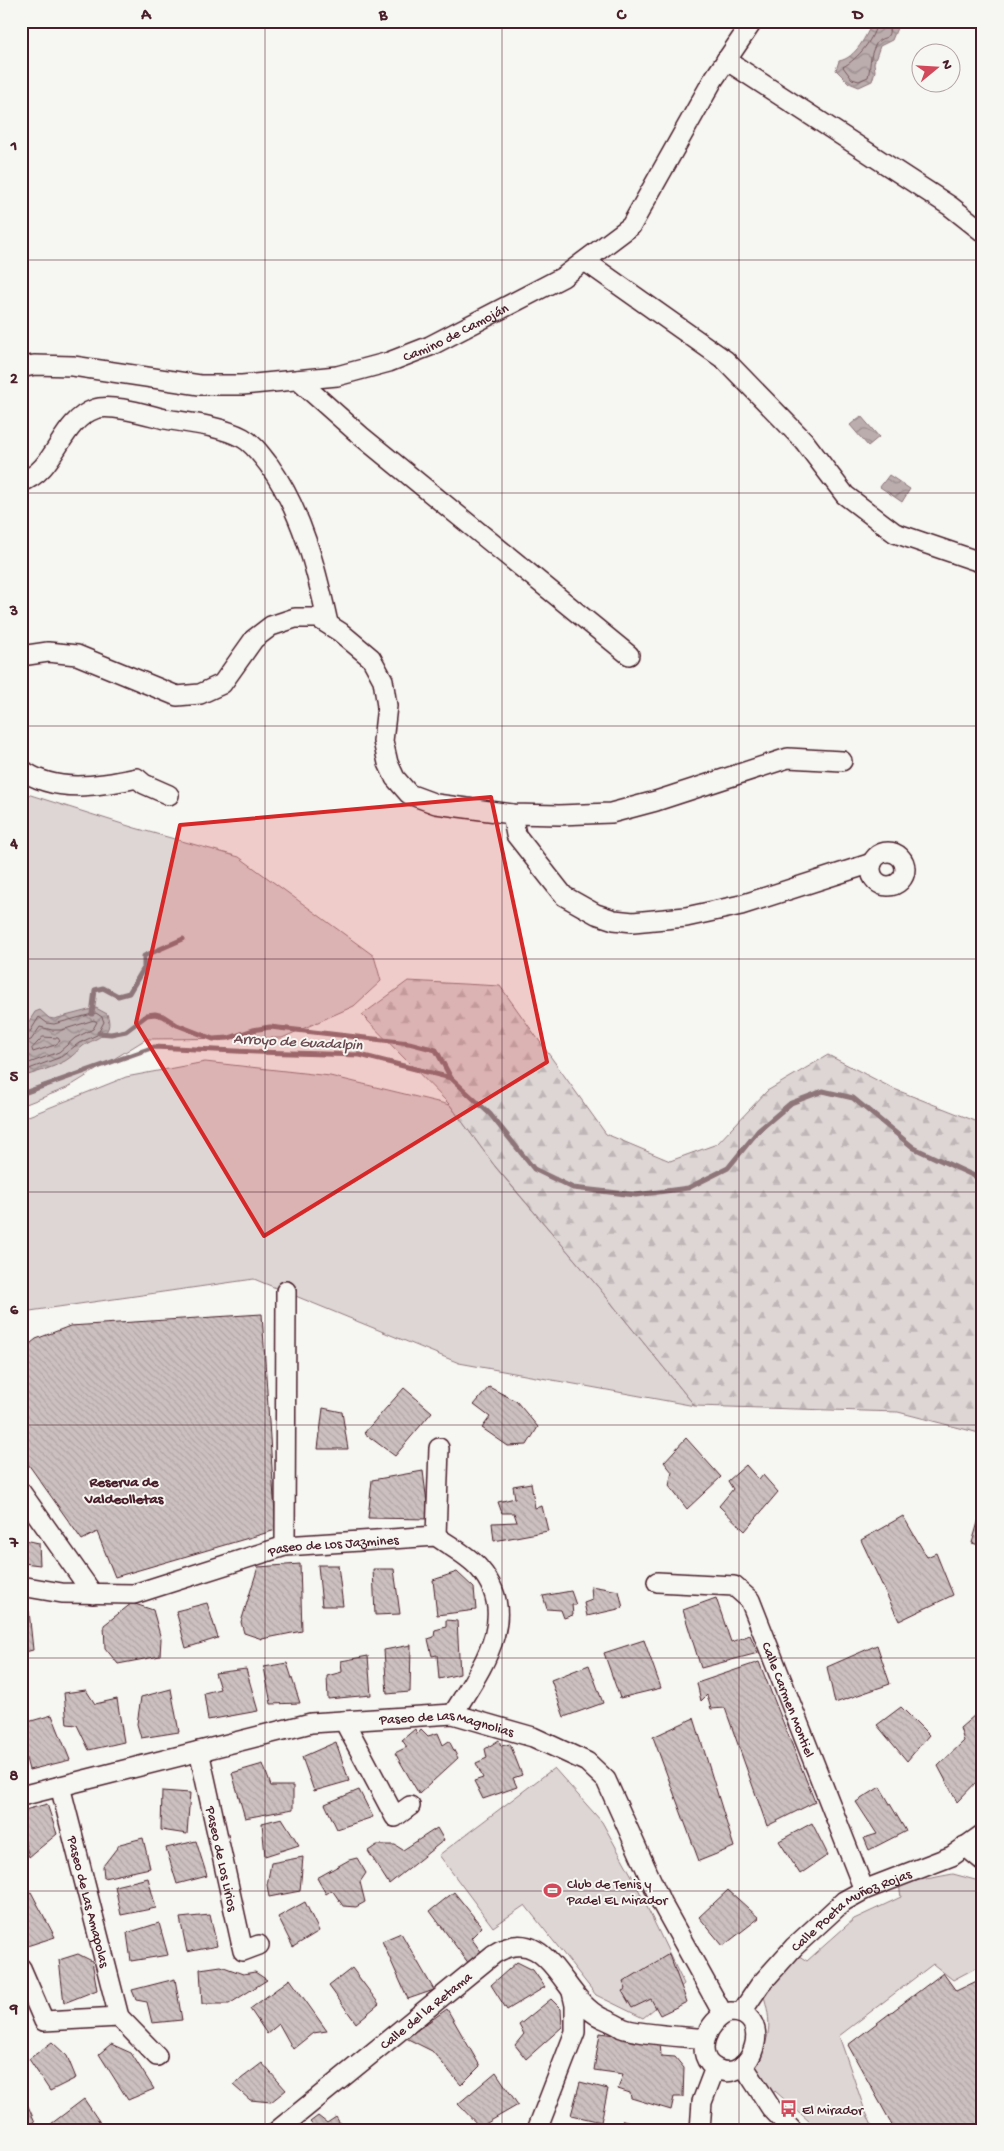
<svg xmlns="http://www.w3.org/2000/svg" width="1004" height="2151" font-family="'Gochi Hand',sans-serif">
<defs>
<pattern id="forest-firs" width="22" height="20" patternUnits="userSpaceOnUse" patternTransform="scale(1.25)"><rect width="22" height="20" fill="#ddd6d5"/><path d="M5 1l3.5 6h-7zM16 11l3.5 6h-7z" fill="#bfb7b7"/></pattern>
<pattern id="water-waves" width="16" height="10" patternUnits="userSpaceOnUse" patternTransform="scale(1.25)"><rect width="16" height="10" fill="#bbadae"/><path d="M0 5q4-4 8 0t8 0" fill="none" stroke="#9a8c8e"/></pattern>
<pattern id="building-back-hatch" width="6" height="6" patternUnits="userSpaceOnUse" patternTransform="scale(1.25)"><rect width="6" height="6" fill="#ccc1c0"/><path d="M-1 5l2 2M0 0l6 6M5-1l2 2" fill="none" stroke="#b1a5a5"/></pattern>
</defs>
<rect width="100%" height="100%" fill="#f6f6f2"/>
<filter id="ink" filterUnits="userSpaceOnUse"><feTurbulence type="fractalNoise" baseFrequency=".02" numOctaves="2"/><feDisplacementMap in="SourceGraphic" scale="10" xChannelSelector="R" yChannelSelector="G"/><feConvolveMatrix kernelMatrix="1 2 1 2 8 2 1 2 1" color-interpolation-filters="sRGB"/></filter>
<g filter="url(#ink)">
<path fill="#ddd6d5" stroke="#947a80" d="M21,792L135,828L239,857L374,956L381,981L354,1006L282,1038L146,1039L67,1088L21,1106Z
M205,1062L330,1076L450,1105L497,1169L599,1288L695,1406L459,1363L254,1279L30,1311L21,1316V1119L126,1077Z
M554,1768L602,1822L633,1878L684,1984L643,2018L596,1995L525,1905L493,1927L439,1855Z
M953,1874L979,1881L983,1887V1964L953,1980L933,1964L839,2036L864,2108L874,2130H819L775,2091L769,2099L753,2064C772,2039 772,2023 763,1993L796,1954L807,1961L854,1919L901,1897L899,1884Z"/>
<path fill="url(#forest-firs)" stroke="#947a80" d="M408,981L500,986L606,1134L670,1161L717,1144L767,1091L828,1055L894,1089L983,1124V1434L898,1412L695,1406L599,1288L494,1165L450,1105L362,1015Z"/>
<path fill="url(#water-waves)" stroke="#8e747a" d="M873,21H893L897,28L892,40L880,46L874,63L875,71L872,81L859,87L849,83L836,70L839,61C856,58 866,36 873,21Z
M861,416L879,437L868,446L850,425Z
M889,475L910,489L902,502L880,487Z
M96,1008L107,1014C115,1036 96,1037 83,1046C77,1051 72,1057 65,1061C52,1068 35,1073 21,1077V1034L35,1012L40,1010L49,1018L54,1019Z"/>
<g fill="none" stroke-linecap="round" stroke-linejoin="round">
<path stroke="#77585f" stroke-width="1" d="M877,21C875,38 858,59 843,67L852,79L859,81L868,77C871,66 869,57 875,46C881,32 892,46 889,21
M21,1037L28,1035L39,1017L47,1023L54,1024L96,1013L102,1017L104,1022L97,1035L79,1043L61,1057L21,1072
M43,1037L58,1038L60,1041L55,1045L33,1052L32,1049Z
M21,1043L31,1040L40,1027L52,1030H62L94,1020L97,1022L93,1029L75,1038L59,1052L21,1066"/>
<path stroke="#8e747a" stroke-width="5" d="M92,1014L95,990L103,988L118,996L129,993L144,968V956L183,939
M99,1033L111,1034L126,1031L147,1015L155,1014L163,1016L177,1025L213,1039L229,1038L253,1030L270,1027L409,1043L436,1050L451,1078
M21,1094L154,1047L256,1052L360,1055L451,1078L490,1114L534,1169L573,1188L636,1195L688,1188L728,1168L758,1131L791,1103L823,1091L853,1098L914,1148L983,1180"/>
</g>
<path fill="url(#building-back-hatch)" stroke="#4a1f2b" d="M262,1314L276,1530L115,1577L97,1532L82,1540L21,1454V1351L36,1339L70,1326Z
M489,1387L516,1401L538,1427L527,1445L508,1446L482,1428L490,1417L474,1405Z
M404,1388L432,1412L395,1456L364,1433Z
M323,1408L342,1412L348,1449H318Z
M686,1438L721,1477L687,1509L669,1486L672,1472L664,1462Z
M746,1465L759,1480L763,1475L778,1492L745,1531L719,1506L733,1489L728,1481Z
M423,1471L429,1519L368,1518L372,1480Z
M531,1483L535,1508L542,1506L548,1531L494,1541L492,1523L517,1522L514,1513H502L498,1502L515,1498L513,1486Z
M983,1505V1546L972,1543Z
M903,1516L927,1557L936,1553L953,1595L899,1621L861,1540Z
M25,1540L39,1543L40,1565L23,1563Z
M300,1564L302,1631L262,1639L244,1633L241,1622L258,1567Z
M318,1565H338L343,1606H322Z
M373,1569H394L400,1614L375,1615Z
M457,1572L474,1588L476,1610L437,1615L433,1580Z
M591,1586L619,1591L623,1608L587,1616L584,1603L592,1600Z
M571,1591L576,1605H572L573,1615L564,1618L561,1610L547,1609L543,1596Z
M716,1598L731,1642L750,1635L758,1653L701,1668L683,1610Z
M132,1603L153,1610L161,1639L160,1656L118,1664L105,1648L104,1625Z
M207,1603L218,1638L186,1648L176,1611Z
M29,1611L33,1650L21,1653V1613Z
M446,1620L457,1621L460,1674L439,1679L437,1655L432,1656L428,1639L434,1637L435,1630L446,1627Z
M644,1640L661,1688L620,1698L604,1653Z
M411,1645L410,1692L387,1694L384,1650Z
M877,1645L890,1684L835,1703L827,1667Z
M368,1656L371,1695L328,1699L327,1676L342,1672L341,1661Z
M759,1662L815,1802L767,1826L725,1708L711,1709L707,1695L701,1701L697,1683Z
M287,1663L300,1703L271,1704L264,1667Z
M589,1665L603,1703L564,1717L551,1680Z
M246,1669L258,1711L208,1720L204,1693L220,1689L215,1673Z
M171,1689L179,1732L141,1738L137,1724L141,1697Z
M86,1690L95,1704L117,1699L124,1742L89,1750L77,1725L67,1724L64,1693Z
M901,1707L929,1735L907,1761L877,1725Z
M983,1708V1779L981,1777L957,1802L938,1766L964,1741L960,1728Z
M52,1715L70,1760L29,1770L21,1740V1724Z
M694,1718L734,1847L699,1861L653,1737Z
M415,1729L417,1734L421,1729L428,1736L438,1733L443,1745L449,1741L458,1758L419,1794L395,1753L407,1747L402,1740Z
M499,1740L501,1746L510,1744L522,1775L513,1778L517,1787L483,1799L474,1781L483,1778L476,1763L487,1758L485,1749Z
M336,1742L349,1781L314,1791L302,1757Z
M263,1764L271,1786H293V1809L245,1818L232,1773Z
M880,1787L906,1831L869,1850L864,1838L877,1834L856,1802Z
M359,1790L373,1817L337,1829L325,1804Z
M162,1791L190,1793L187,1834L161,1830Z
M47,1804L57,1834L29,1857L21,1829V1811Z
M282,1818L299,1845L265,1856L262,1823Z
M812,1823L828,1855L800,1874L779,1841Z
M437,1828L444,1840L389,1884L368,1851L377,1845H395L403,1850Z
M143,1838L150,1868L104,1878L103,1866L120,1844Z
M196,1841L207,1876L177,1884L166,1848Z
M303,1857L300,1891L269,1897L267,1885L271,1863Z
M357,1858L366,1873L360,1882L365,1902L356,1907L343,1906L332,1890L326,1894L317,1878L349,1860Z
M148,1878L156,1908L121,1915L115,1886Z
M728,1890L759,1918L723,1946L699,1917Z
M31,1892L55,1937L27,1946L21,1930V1895Z
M454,1892L482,1927L471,1938L482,1953L469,1964L430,1911Z
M305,1902L319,1931L293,1947L278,1917Z
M210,1915L217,1946L187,1952L180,1918Z
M159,1923L168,1955L131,1961L127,1933Z
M401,1933L434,1990L408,1999L382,1941Z
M78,1954L92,1961L97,1990L64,2003L59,1960Z
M669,1954L687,2002L660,2015L651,1999L632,2008L622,1991L626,1989L623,1982Z
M517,1962L533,1970L545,1987L507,2010L491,1985Z
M221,1966L243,1974L255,1972L267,1980L229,2004H202L200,1969Z
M352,1968L379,2004L356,2023L329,1986Z
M943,1973L956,1991L983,1978V2130H895L848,2045Z
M175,1979L182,2020L152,2023L147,2002L136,2000L132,1990Z
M290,1979L327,2031L313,2033L293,2049L279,2024L267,2034L250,2009Z
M551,1999L561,2009L562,2027L526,2059L515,2045L524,2034L519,2025Z
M447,2009L480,2066L461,2085L432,2051L406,2038Z
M600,2033L660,2040L661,2056L675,2057L684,2068L683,2097H674L671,2110L631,2098L630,2093L618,2089L623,2074L594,2070Z
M52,2042L67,2056L76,2078L50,2091L29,2059Z
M111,2044L131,2053L154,2089L128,2100L99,2054Z
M262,2063L286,2090L271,2102L250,2100L233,2085Z
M496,2072L518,2105L480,2127L458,2104Z
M580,2082L608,2089L601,2122L571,2115Z
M24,2097L35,2122L21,2128V2099Z
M84,2099L105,2130H55L51,2124Z
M318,2116L327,2123L336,2117L344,2130H317L310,2122Z
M623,2120L659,2130H619Z"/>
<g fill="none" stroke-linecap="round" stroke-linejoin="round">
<defs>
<g id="minor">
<path d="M726,60L950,206L983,232"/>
<path d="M585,261L725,360L804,441L845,495L895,533L983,563"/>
<path id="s1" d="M21,368L34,365L73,366L200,385H242L337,376L389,362L430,346L563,277L631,226L713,80L753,21"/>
<path d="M298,380L361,436L629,655"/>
<path d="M21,482C57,470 59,422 95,409C111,403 148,415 165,419C190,423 220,426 243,438C254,444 261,455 269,465C302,512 316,568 328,623"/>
<path d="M21,656L48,652L77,655L177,696L200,694L222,684L254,639L271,626L295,618H318L340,632L371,658L383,680L387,706L383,741L388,763L395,778L409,794L436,804L512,814L559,815L611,813L656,801L788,758L842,761"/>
<path d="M21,769C54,794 100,786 137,778L144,784L169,795"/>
<path d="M512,814L516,835L564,896L596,914L614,920L633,922L686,917L741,905L872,863"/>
<circle cx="888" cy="869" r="17"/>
<path d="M21,1492L93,1594"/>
<path d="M436,1536L439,1448"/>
<path d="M285,1546L286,1291"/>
<path id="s2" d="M657,1582L734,1586L750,1600L864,1890"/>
<path id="s3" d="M21,1586L62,1593L134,1594L285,1546L436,1536C448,1545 469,1556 479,1568C522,1616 480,1670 453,1714"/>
<path d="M344,1721L395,1817L410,1806"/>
<path id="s4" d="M199,1751L243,1951L259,1945"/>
<path id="s5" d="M60,1786L119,2017"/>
<path id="s6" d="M21,1796L311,1723L453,1714L533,1737L587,1762L606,1780L661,1902L723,2014"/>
<path d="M965,1846L983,1861"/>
<path d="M21,1968L44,2021L119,2017L157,2056"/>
<path d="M730,2012C776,2011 753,2086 717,2069C692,2057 707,2019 730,2012Z"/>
<path id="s7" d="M741,2013L760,1985L794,1947L844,1901L864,1890L952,1856L983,1834"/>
<path d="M743,2065L771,2108L792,2130"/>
<path id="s8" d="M278,2130L494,1954C549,1920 561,1999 602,2018C609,2021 616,2024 622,2028C635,2034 688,2037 705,2039"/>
<path d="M537,2130L575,2032V2005L572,1992"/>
<path d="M700,2130L702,2102L715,2068"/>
</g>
</defs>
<use href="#minor" stroke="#4a1f2b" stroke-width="22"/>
<use href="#minor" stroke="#f6f6f2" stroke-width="19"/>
</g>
</g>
<path fill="#d62828" fill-opacity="0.2" stroke="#d62828" stroke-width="4" stroke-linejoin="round" d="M491,797L547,1062L264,1236L136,1023L180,825Z"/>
<path fill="none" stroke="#4a1f2b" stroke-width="1" stroke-opacity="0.55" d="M265,21V2130M502,21V2130M739,21V2130M21,260H983M21,493H983M21,726H983M21,959H983M21,1192H983M21,1425H983M21,1658H983M21,1891H983"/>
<defs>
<symbol id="stadium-bare" viewBox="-9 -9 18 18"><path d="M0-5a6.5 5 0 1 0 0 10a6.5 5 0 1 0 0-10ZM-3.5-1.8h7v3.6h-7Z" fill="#d1495b" stroke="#f6f6f2" stroke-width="2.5" paint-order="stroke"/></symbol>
<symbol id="bus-bare" viewBox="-9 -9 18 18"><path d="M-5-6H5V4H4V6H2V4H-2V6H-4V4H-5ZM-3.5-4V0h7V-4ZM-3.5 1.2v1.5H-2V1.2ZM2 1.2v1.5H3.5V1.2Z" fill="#d1495b" stroke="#f6f6f2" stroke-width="2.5" paint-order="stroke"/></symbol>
</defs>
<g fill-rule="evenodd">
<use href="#stadium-bare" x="540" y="1878" width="25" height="25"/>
<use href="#bus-bare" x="776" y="2096" width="25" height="25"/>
</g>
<g text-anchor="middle" stroke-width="4" stroke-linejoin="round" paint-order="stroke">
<g font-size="14" fill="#4a1f2b" stroke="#f6f6f2">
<text dy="5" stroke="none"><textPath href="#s1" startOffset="445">Camino de Camoján</textPath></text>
<text dy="5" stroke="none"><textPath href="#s3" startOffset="320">Paseo de Los Jazmines</textPath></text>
<text dy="5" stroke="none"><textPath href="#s2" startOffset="205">Calle Carmen Montiel</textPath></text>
<text dy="5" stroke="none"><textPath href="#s6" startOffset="436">Paseo de Las Magnolias</textPath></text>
<text dy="5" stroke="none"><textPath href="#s4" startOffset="110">Paseo de Los Lirios</textPath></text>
<text dy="5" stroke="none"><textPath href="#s5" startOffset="119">Paseo de Las Amapolas</textPath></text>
<text dy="5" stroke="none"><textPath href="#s7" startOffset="154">Calle Poeta Muñoz Rojas</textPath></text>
<text dy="5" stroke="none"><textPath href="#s8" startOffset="190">Calle del la Retama</textPath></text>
</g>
<g font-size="14" fill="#4a1f2b" stroke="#f6f6f2" text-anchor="start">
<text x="567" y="1888">Club de Tenis y<tspan x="567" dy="16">Padel EL Mirador</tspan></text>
<text x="802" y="2114">El Mirador</text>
</g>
<g font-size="15" font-style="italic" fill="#6c4a52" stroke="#f6f6f2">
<text transform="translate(298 1041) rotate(3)" y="5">Arroyo de Guadalpin</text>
</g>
<g font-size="15" font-weight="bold" fill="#4a1f2b" stroke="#f6f6f2">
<text x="124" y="1486">Reserva de<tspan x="124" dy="17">Valdeolletas</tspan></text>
</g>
</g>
<rect width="1004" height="2151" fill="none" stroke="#f6f6f2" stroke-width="55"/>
<g transform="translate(936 68) rotate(72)"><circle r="24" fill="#f6f6f2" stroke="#b1a0a2"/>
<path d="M0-4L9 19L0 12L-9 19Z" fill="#d1495b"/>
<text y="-8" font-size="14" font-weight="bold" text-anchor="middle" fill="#4a1f2b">N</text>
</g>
<rect x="28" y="28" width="948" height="2096" fill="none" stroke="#4a1f2b" stroke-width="2"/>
<g font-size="16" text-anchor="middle" font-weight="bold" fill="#4a1f2b">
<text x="146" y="19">A</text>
<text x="383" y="19">B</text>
<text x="621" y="19">C</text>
<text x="858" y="19">D</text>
<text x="14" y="150">1</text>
<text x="14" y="383">2</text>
<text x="14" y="615">3</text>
<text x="14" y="848">4</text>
<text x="14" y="1081">5</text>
<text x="14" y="1314">6</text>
<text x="14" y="1547">7</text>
<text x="14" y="1780">8</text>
<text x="14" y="2013">9</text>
</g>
</svg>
